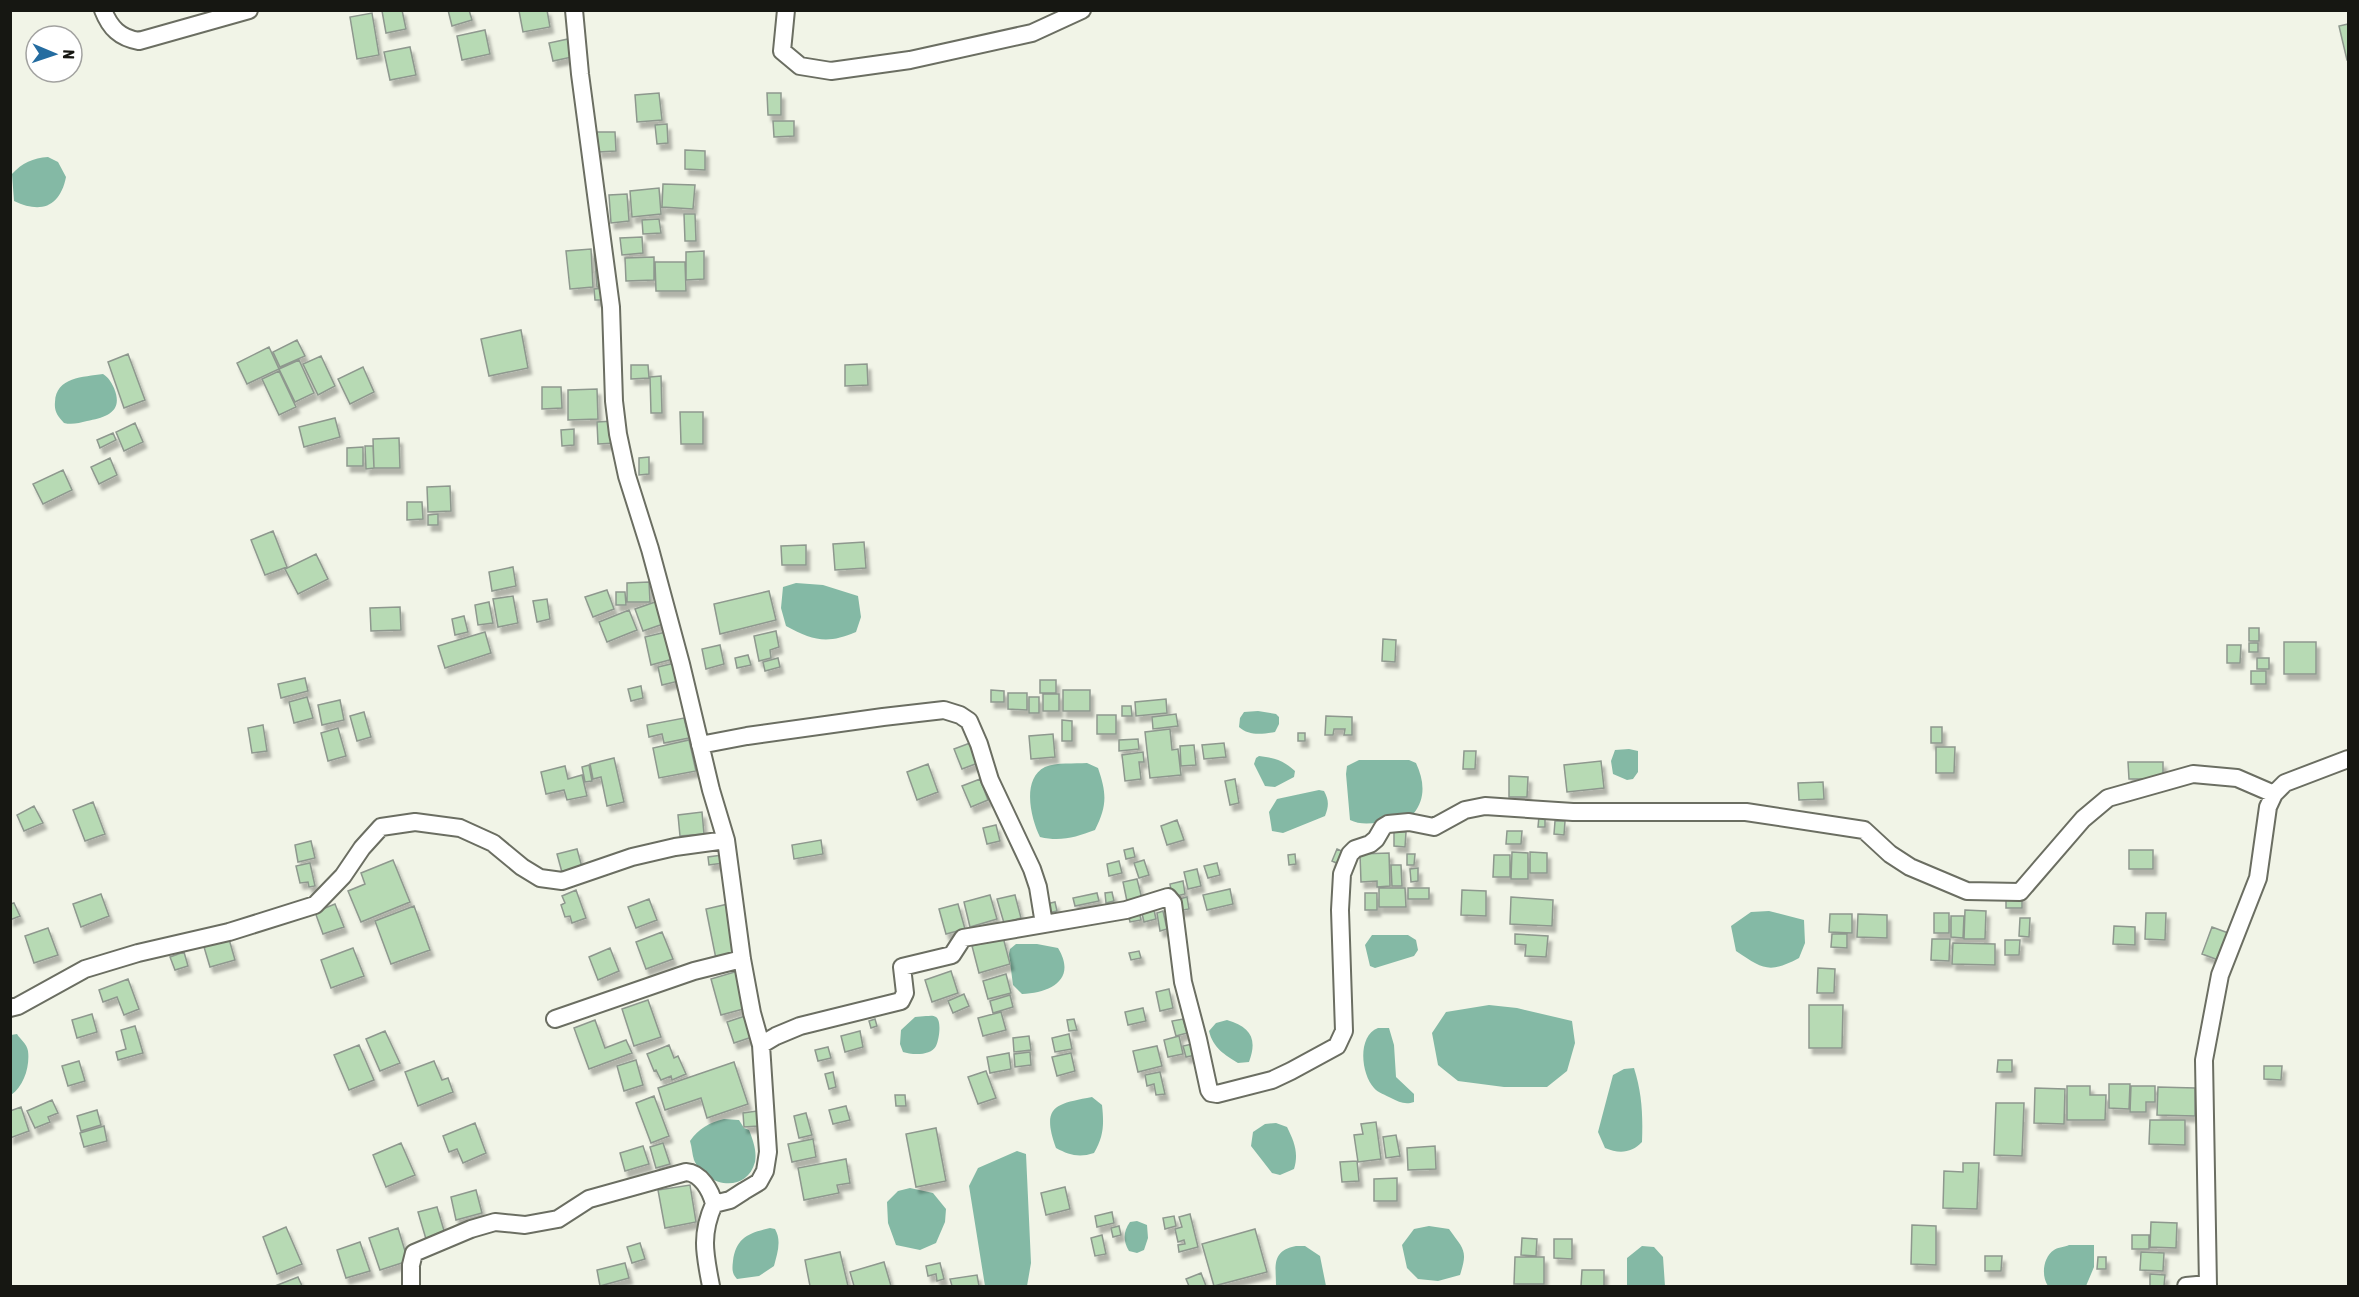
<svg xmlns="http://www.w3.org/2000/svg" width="2359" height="1297" font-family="'Asap Condensed',sans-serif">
<defs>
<filter id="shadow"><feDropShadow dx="3.5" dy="6" stdDeviation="1.5" flood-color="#0004"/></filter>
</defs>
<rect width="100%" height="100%" fill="#f1f4e7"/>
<path fill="#84b9a5" d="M48,157L58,162L66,177C60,207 41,214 14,201L12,174C22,163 33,158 48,157Z
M103,374C109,378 111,382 114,388C124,412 106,417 87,421C79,423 72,425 64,423C58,416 54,412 55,402C56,377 83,377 103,374Z
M796,583L823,585L858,596L861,617L856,632C828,644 813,641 786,626L781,608L783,587Z
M1258,711L1276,714L1279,717V724L1275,732C1262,734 1249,736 1239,727L1240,718L1244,712Z
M1629,749L1638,751V772L1633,779L1627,780L1613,774L1611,761L1615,750Z
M1259,756C1274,758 1283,760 1295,771L1294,777L1275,787L1265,786L1254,764L1256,758Z
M1359,760H1409L1416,763C1424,780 1426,798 1414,813C1395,818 1368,829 1350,820L1346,774L1347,766Z
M1087,763L1098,768C1107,794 1107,806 1095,830C1076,837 1061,842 1040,837C1031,819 1021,779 1045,767C1056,762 1075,764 1087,763Z
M1319,790L1324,791C1329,800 1329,806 1325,816L1283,833L1272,831L1269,812L1277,799Z
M1769,911L1804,920L1805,943L1799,958C1769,974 1763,969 1736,951L1731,926L1751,912Z
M1372,935H1408L1416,940L1418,950L1414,956L1375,968L1370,966L1365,945Z
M1016,944H1037L1058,948C1077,979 1051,993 1022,994L1013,985L1009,954L1010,949Z
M1489,1005L1517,1008L1572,1021L1575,1043L1567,1071L1547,1087H1504L1458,1081L1438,1065L1432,1033L1446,1012Z
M926,1016C929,1016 933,1015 936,1017C942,1021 939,1040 936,1046C931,1056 912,1055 903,1052L900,1044L901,1030L915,1017Z
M1227,1020C1250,1027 1258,1038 1249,1062L1238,1063C1225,1055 1213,1048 1209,1031L1216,1023Z
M1378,1028H1389L1394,1045L1396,1077L1414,1094V1102C1405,1105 1399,1102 1391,1098C1386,1095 1378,1093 1374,1088C1361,1074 1357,1036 1378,1028Z
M17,1034C20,1039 27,1044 28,1051C30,1066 24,1086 11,1095V1035Z
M1634,1068C1642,1093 1643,1115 1642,1142C1632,1153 1619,1154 1605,1148L1598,1132L1613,1075L1624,1069Z
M1092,1097L1102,1105C1104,1124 1104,1136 1094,1153C1079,1158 1069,1155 1056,1148C1041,1106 1055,1104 1092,1097Z
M724,1119L739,1120L744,1128L749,1130C753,1140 757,1151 755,1162C746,1195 705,1186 694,1160C692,1154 692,1147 690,1141C699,1128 709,1123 724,1119Z
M1276,1123L1287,1127C1294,1141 1299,1153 1294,1169L1280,1175L1272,1173L1251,1146L1253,1132L1265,1124Z
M1017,1151L1026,1154L1031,1263L1027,1286H985L969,1186L978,1168Z
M910,1188L933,1193L946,1209L945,1222L936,1243L920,1250L896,1245L888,1223L887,1202L898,1191Z
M1137,1221L1147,1225L1148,1238L1144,1250L1137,1253L1129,1251C1123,1241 1123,1232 1130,1222Z
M1429,1226L1449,1229C1464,1250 1468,1250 1460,1275L1438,1281L1418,1279L1407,1268L1402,1245L1414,1229Z
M770,1228L775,1229C782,1241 777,1254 774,1266L759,1276L737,1279C732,1274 732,1269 733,1261C736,1238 748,1233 770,1228Z
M2069,1245H2094V1267L2086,1286H2048C2041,1276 2043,1257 2054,1250C2058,1247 2065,1247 2069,1245Z
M1296,1246H1305L1320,1256L1326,1286H1276C1276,1266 1271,1251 1296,1246Z
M1642,1246L1654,1247L1663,1257L1665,1286H1627V1258Z"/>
<path fill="#b7dab4" stroke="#8e988e" stroke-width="1.5" filter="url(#shadow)" d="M402,10L406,29L386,33L382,11Z
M448,10H469L472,20L452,26Z
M547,10L550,27L523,32L519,11Z
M372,13L379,55L357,59L350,17Z
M2348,24V60H2347L2339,26Z
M485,30L490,54L462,60L457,36Z
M568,39L572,57L553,61L549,43Z
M410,47L416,75L390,80L384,52Z
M659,93L662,120L637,122L635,95Z
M767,93H781V115H768Z
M773,121H794V136L774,137Z
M667,124L668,143L657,144L655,125Z
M597,132H615L616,151L598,152Z
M685,150L705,151V170L685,169Z
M663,184L695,185L693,209L662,207Z
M659,188L661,214L632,217L630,191Z
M627,194L629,221L611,223L609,195Z
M684,214H695L696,241H685Z
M659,219L661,233L643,234L642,220Z
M642,237L643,253L622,255L620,238Z
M591,249L593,287L570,289L566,251Z
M594,249H601L605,287H597Z
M704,251V279L686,280V252Z
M654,257V280L626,281L625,258Z
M655,262H685L686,291H656Z
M605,288L606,300H595L594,289Z
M521,330L528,368L489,376L481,339Z
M297,340L305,356L280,367L273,352Z
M269,347L279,369L247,384L237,363Z
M128,354L145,400L124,408L108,362Z
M321,356L335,386L318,395L303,364Z
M299,360L314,393L295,402L279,369Z
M867,364L868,385L845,386V365Z
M631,365H648L649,378L631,379Z
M363,367L374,392L350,404L338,379Z
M279,371L296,407L279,415L262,379Z
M661,376L662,413H651L650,377Z
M542,387H561L562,408L542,409Z
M597,389L598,419L568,420V390Z
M680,412H703V444H681Z
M335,418L340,437L304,447L299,427Z
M614,421L615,443L598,444L597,422Z
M135,423L143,442L124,451L116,432Z
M574,429V445L562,446L561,430Z
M113,433L116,440L100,448L97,440Z
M399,438L400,468H374L373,439Z
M365,446H373L374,468L366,469Z
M363,447V466H347V448Z
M649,457V474L639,475V458Z
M110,458L117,475L99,484L91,467Z
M63,470L72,490L43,504L33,484Z
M450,486L451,511L428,512L427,487Z
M407,502H422L423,519L407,520Z
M438,514V525H428V515Z
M273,531L287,567L265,575L251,540Z
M864,542L866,568L835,570L833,544Z
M806,545V565H782L781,546Z
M316,554L328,579L298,594L285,569Z
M513,567L516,586L492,591L489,572Z
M649,582L650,602H627V583Z
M607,590L614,609L593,617L585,597Z
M769,591L776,620L720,634L714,604Z
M616,592H625L626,605H616Z
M513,596L518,623L498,627L493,599Z
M547,599L550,619L537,622L533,601Z
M658,601L666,623L643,631L635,609Z
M489,602L493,623L478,625L475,605Z
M400,607L401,630L371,631L370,608Z
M629,610L637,630L607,642L599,622Z
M464,616L468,632L455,635L452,619Z
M2249,628H2259V641H2249Z
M776,631L779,647L770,650L771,658L759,661L754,636Z
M485,632L491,653L445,668L438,646Z
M666,632L673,659L651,665L645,637Z
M1383,639L1396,640L1395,662L1382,661Z
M2284,642H2316V674H2284Z
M2249,643H2258V652H2249Z
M720,645L724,664L706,669L702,649Z
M2227,645H2241L2240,663H2227Z
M748,655L751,665L737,668L735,658Z
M778,658L780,667L765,671L763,662Z
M2257,658H2269V669H2257Z
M675,663L679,681L662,685L658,667Z
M2251,671H2266V684H2251Z
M305,678L308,691L281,698L278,684Z
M1040,680H1056V693H1040Z
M641,686L643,698L631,701L628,689Z
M991,690L1004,691V702H991Z
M1063,690H1090V711H1063Z
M1008,693H1027V710L1008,709Z
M1043,694H1059V711H1043Z
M307,697L313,718L294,723L289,702Z
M1029,697H1039V713H1029Z
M1166,699L1167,713L1136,716L1135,702Z
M340,700L344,720L322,725L318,705Z
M1122,706H1131L1132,716H1122Z
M364,712L371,737L357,741L350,716Z
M1176,714L1178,726L1153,729L1152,717Z
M1097,715H1116V734H1097Z
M1326,716L1352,717V735H1344L1345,729H1334L1333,735H1325Z
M684,718L689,738L664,743L662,734L649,737L647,725Z
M1062,720L1072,721V741H1062Z
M263,725L267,751L252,753L248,728Z
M1931,727H1942V743H1931Z
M338,728L346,756L328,761L321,733Z
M1170,729L1172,750L1178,749L1181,775L1150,778L1145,732Z
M1298,733H1305V741H1298Z
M1053,734L1055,757L1031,759L1029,736Z
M1138,739L1139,749L1119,751V740Z
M689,740L696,771L659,778L653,748Z
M970,743L978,763L962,769L954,749Z
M1224,743L1226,757L1204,759L1202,745Z
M1194,745L1196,765L1181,766L1180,746Z
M1936,747H1955L1954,773H1936Z
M1464,751H1476L1475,769H1463Z
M1143,752L1144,762H1139L1141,779L1125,781L1122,755Z
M614,758L624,802L607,806L601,777L593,779L590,764Z
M1601,761L1604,788L1567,792L1564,765Z
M2128,762H2163V779H2129Z
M928,764L938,792L917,800L907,772Z
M589,765L592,781L585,782L582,767Z
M565,766L568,779L582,775L587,796L567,800L564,790L546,794L541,772Z
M1509,776L1528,777L1527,797H1509Z
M980,779L988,800L971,807L962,786Z
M1235,779L1239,803L1230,805L1225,781Z
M1823,782L1824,799L1799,800L1798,783Z
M93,802L105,834L85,841L73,810Z
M34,806L43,823L24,831L17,815Z
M702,812L704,834L680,836L678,815Z
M1539,816H1545V827H1538Z
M1177,820L1184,840L1167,845L1161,826Z
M1555,821H1565L1564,835L1554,834Z
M996,825L1000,841L987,844L983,828Z
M1507,831H1522L1521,844H1506Z
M1394,832H1406L1405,847L1394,846Z
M821,840L823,854L794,859L792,845Z
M311,841L315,858L298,862L295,845Z
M1133,848L1135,857L1126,859L1124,850Z
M577,849L583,871L563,876L557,854Z
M1337,849L1348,854L1343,866L1332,861Z
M2129,850H2153V869H2129Z
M1512,852L1528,853V879H1511Z
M1530,852L1547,853V873H1530Z
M1389,853L1390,886L1377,887V881L1361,882L1360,854Z
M1295,854L1296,864L1289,865L1288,855Z
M1407,854H1415L1414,865H1407Z
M722,855L723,863L709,865L708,857Z
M1494,855H1510V877H1493Z
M393,860L410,902L361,922L348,891L365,884L361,873Z
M1144,860L1149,875L1139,878L1134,863Z
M1119,861L1122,873L1109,876L1107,864Z
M310,863L315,886L309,887L308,882L300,883L296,866Z
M1217,863L1220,875L1208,878L1204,866Z
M1391,865H1401L1402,886H1392Z
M1418,868V881L1411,882L1410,869Z
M1197,869L1201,886L1188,889L1184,872Z
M1137,879L1143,903L1128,906L1123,882Z
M1183,881L1185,894L1172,897L1170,884Z
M1379,888H1405L1406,907H1379Z
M1408,888H1429V899H1408Z
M1230,889L1233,904L1207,910L1203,895Z
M576,890L586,918L572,923L570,916L565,917L561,905L565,903L562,896Z
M1462,890L1486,891V916L1461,915Z
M1112,892L1114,901L1106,903L1105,893Z
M1097,893L1099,901L1075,906L1073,898Z
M1365,893H1377V910H1365Z
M101,894L109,916L81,927L73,904Z
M990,895L997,919L970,927L964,902Z
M1015,895L1021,918L1004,923L997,899Z
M2006,895H2022V908H2006Z
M1187,897L1189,909L1177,911L1175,900Z
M1511,897L1553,900L1552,926L1510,924Z
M649,899L657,920L636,928L628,907Z
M1055,902L1057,911L1048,913L1046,904Z
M14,903L20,916L10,920V904Z
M335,904L344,927L323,934L315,912Z
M728,904L739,955L716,959L706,909Z
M958,904L965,929L946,934L939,909Z
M414,906L430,950L391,964L375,921Z
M1153,906L1156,919L1144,922L1141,909Z
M1965,910L1986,911L1985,939H1964Z
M1139,911L1141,920L1130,922L1128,913Z
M1163,911L1167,929L1160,931L1157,913Z
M1934,913H1949V933H1934Z
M2146,913H2166L2165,940L2145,939Z
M1830,914H1852V933L1829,932Z
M1858,914L1887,915V938L1857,937Z
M1951,916H1964L1963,938L1951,937Z
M2020,918H2030L2029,937L2019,936Z
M2114,926L2135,927V945L2113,944Z
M2212,927L2231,934L2221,961L2202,954Z
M48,928L58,955L34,963L25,936Z
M662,932L673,959L646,969L636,942Z
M1515,934L1548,936L1546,957L1525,956L1526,945L1515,944Z
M1832,934H1847V948L1831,947Z
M1003,937L1010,964L979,973L972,946Z
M229,939L235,960L210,967L204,947Z
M1932,939H1950L1949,961L1931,960Z
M2005,940H2020L2019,955H2005Z
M1953,943L1995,944V965L1952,964Z
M353,948L364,976L331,988L321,960Z
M610,948L619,971L598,980L589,957Z
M1139,951L1141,958L1131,960L1129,953Z
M184,952L188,966L175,970L170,957Z
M1818,968L1835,969L1834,993H1817Z
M738,971L747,1008L721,1015L711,979Z
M951,971L958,993L932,1002L925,980Z
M1006,974L1011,993L988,999L983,981Z
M128,979L139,1009L124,1015L117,997L103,1002L99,990Z
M1169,989L1173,1008L1160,1011L1156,992Z
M964,994L969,1006L953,1013L948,1001Z
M1010,995L1013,1007L993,1013L990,1001Z
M648,1000L661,1037L634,1046L622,1009Z
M1809,1005H1843L1842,1048H1809Z
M1143,1008L1146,1021L1128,1025L1125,1012Z
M1001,1012L1006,1030L983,1036L978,1018Z
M92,1014L97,1032L77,1038L72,1020Z
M748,1015L755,1036L734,1043L727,1022Z
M875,1019L877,1026L871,1028L869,1021Z
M1074,1019L1077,1030L1069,1031L1067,1020Z
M1183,1019L1187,1033L1176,1036L1172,1021Z
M595,1020L605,1048L626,1040L632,1053L589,1069L574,1028Z
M135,1026L143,1053L118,1060L116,1052L126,1049L121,1030Z
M385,1031L400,1063L380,1071L366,1039Z
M860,1031L863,1047L845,1052L841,1036Z
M1069,1034L1072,1049L1055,1052L1052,1038Z
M1029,1036L1031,1050L1014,1052L1013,1038Z
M1179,1036L1183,1054L1168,1057L1164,1040Z
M1197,1043L1200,1054L1186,1057L1183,1046Z
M359,1045L374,1080L349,1090L334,1055Z
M669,1045L674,1058L678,1056L686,1074L672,1080L671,1076L661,1080L656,1070L654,1071L647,1054Z
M1157,1046L1162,1066L1138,1072L1133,1051Z
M828,1047L831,1058L818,1061L815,1050Z
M1030,1052L1031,1065L1015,1067L1014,1054Z
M1009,1053L1011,1069L990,1073L987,1057Z
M1071,1053L1075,1071L1057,1076L1052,1057Z
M636,1060L643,1085L624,1091L617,1066Z
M1998,1060H2012V1072H1997Z
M79,1061L85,1081L68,1086L62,1066Z
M434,1061L442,1080L448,1078L453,1092L418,1106L405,1072Z
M734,1062L748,1104L707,1118L701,1098L665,1110L658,1088Z
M2264,1066H2282L2281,1080L2264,1079Z
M986,1071L996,1098L978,1104L968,1077Z
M833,1072L836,1087L829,1089L825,1074Z
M1160,1072L1165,1094L1156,1095L1154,1084L1147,1086L1145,1075Z
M2109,1084H2130L2129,1109L2109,1108Z
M2067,1086H2090V1095H2106L2105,1120H2067Z
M2131,1086H2155V1102H2146V1112H2130Z
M2158,1087L2195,1088V1116L2157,1115Z
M2035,1088L2065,1089L2064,1124L2034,1123Z
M895,1095H905L906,1106H896Z
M654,1096L669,1136L651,1143L636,1103Z
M52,1100L58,1113L48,1117L50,1122L35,1128L27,1111Z
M1996,1103H2024L2022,1156L1994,1155Z
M846,1106L850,1120L833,1124L829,1110Z
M21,1107L29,1131L10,1138V1111Z
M97,1110L101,1125L81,1131L77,1116Z
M757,1111L758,1126L744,1127L743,1113Z
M806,1113L812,1135L799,1138L794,1116Z
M2150,1120H2185V1145L2149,1144Z
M1376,1122L1381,1159L1358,1162L1354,1135L1363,1134L1361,1124Z
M475,1123L486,1153L463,1163L457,1149L449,1152L443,1136Z
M104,1126L107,1141L84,1147L80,1133Z
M936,1128L946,1181L916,1187L906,1134Z
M1396,1135L1400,1156L1386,1158L1383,1137Z
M813,1139L816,1157L792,1162L788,1144Z
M401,1143L415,1175L386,1187L373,1155Z
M663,1143L670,1164L656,1168L650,1147Z
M643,1146L649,1164L625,1171L620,1153Z
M1435,1146L1436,1169L1408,1170L1407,1148Z
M846,1159L850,1183L837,1185L839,1193L804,1200L798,1168Z
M1357,1161L1359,1181L1342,1182L1340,1162Z
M1963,1163H1979L1977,1209L1943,1208L1944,1171L1963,1172Z
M1397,1178V1201H1374V1179Z
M690,1185L696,1222L665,1228L658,1190Z
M1065,1187L1070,1209L1046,1215L1041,1193Z
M476,1190L482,1213L456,1220L451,1197Z
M437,1207L445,1234L426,1239L418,1212Z
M1112,1212L1114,1223L1097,1227L1095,1216Z
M1190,1214L1198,1247L1179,1252L1178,1245L1185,1244L1184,1240L1178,1242L1175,1229L1182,1227L1179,1217Z
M1174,1216L1176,1226L1165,1229L1163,1218Z
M2151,1222L2177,1223L2176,1248L2150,1247Z
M1912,1225L1936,1226V1265L1911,1264Z
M1119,1226L1121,1235L1113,1237L1111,1228Z
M286,1227L302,1264L277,1274L263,1237Z
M398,1228L408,1261L380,1270L369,1238Z
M1255,1229L1267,1272L1214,1286L1202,1244Z
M1102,1235L1106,1254L1095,1256L1091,1238Z
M2132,1235H2149V1249H2132Z
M1522,1238L1537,1239L1536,1256L1521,1255Z
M1554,1239H1572V1259L1554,1258Z
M360,1242L370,1271L346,1278L337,1250Z
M640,1243L645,1259L632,1263L627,1247Z
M840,1252L848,1286H810L805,1260Z
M2141,1252L2164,1253L2163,1271L2140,1270Z
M1985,1256H2002L2001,1271H1985Z
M1515,1257H1544V1284H1514Z
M2098,1257H2106V1269H2097Z
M884,1262L891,1286H854L850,1272Z
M625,1263L629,1278L600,1286L597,1270Z
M940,1263L944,1279L937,1281L936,1274L928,1276L926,1266Z
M1582,1270H1604V1286H1581Z
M1201,1273L1206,1286H1189L1186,1279Z
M2150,1274L2165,1275L2164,1286H2150Z
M977,1275L979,1286H952L950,1279Z
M298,1277L302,1286H275Z"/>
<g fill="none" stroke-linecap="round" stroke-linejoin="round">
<defs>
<path id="street" d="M103,10C110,28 120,38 139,41L249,10
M574,10L580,74L611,307L614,401L618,434L627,476L650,549L681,664L711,790L726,840L742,959L752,1013L761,1045L768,1152L765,1171L759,1182L744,1191L730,1200L714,1204C700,1235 705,1255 711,1286
M786,10L782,51L800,66L831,71L910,60L1032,33L1082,10
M700,745L747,736L883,717L944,710L960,715L969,721L979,744L990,780L1032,869L1038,887L1044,924
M10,1008L18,1006L85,969L138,953L229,932L315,905L343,876L362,848L381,827L415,822L460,828L493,843L522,867L540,878L562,881L632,857L675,847L726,840
M555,1019L694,971L742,959
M761,1045L776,1036L800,1026L901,1001L905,993L902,967L952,955L963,938L1126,910L1168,897L1173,903L1183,982L1198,1039L1209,1090L1211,1093L1217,1094L1272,1080L1291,1071L1337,1046L1344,1031L1340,910L1342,874L1350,854L1355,849L1370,844L1376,839L1383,827L1388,824L1409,822L1434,827L1465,810L1485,806L1573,812H1746L1864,830L1890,854L1910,867L1967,891L2020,892L2083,819L2108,798L2193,774L2237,778L2274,794
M411,1286V1265L414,1253L471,1229L495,1222L525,1225L558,1219L589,1199L686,1172C701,1173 711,1191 714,1204
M2186,1286L2208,1284
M2208,1286L2204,1060L2220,975L2258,878L2268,807L2274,794L2285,783L2348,759"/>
</defs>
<use href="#street" stroke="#6b6e62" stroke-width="20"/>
<use href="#street" stroke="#fff" stroke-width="16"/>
</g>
<rect width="2359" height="1297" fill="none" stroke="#161712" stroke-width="24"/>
<g transform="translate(54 54) rotate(92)"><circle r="28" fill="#ffffff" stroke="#a2a2a0" stroke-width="1.5"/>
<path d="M0-4.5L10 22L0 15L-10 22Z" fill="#246ca0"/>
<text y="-9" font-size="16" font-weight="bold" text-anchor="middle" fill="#161712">N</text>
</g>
</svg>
